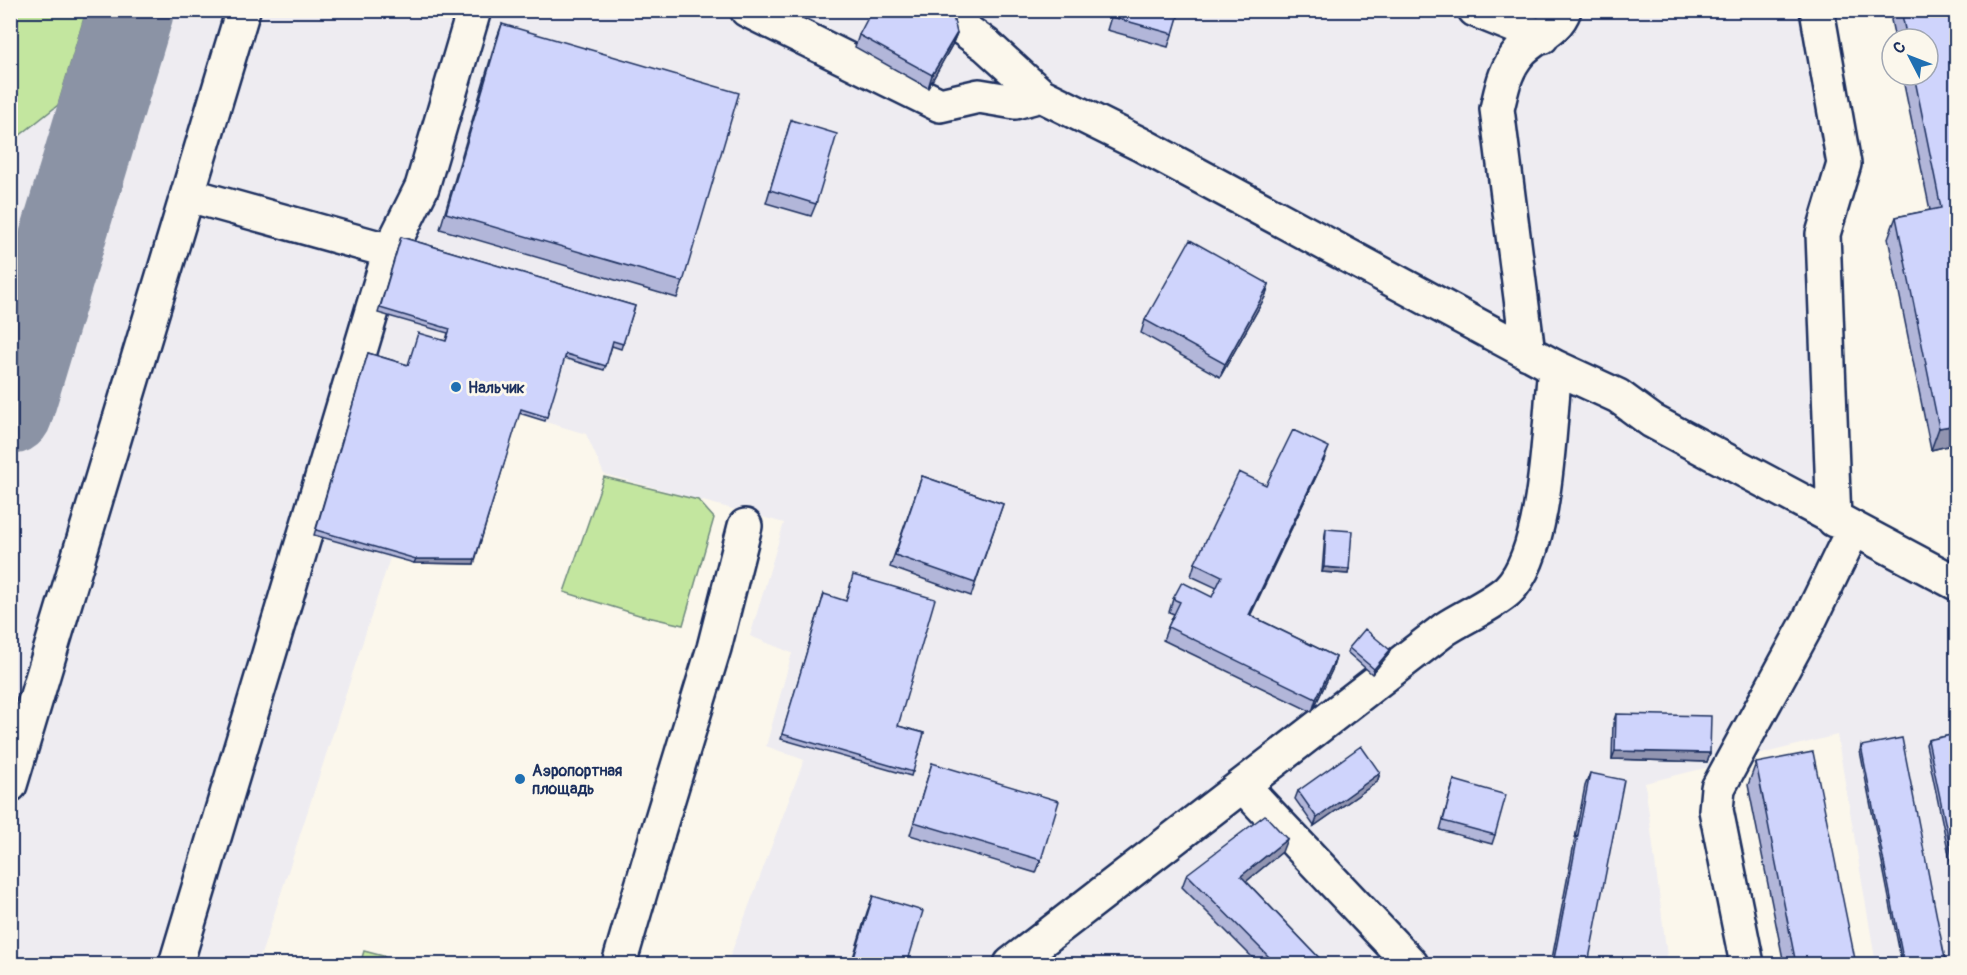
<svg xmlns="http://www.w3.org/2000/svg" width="1967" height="975" font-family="Pangolin,sans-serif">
<rect width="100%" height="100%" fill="#fbf7ec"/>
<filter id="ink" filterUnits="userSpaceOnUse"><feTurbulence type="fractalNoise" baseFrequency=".0167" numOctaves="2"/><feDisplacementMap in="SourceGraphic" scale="12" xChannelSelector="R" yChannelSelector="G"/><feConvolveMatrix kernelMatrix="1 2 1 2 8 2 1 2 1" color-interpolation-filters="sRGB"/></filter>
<g filter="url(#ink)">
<path fill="#eeecf1" d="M10,11H1817L1844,164L1823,234L1834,520L1956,583V964H1876L1837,735L1645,783L1668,964H727L804,760L766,746L792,653L750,636L784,523L604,474L586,434L519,414L474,564L414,563L390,558L258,964H11Z"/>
<path fill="#c3e69f" stroke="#6f8a7e" stroke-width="1.5" d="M10,11H86L58,105L19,136L11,138Z
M604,477L698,500L714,518L683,625L639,615L564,592Z
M364,951L383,956L394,964H360Z"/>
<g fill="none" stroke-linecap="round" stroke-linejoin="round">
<path stroke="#8b93a5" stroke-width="86" d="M10,412L131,10"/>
<defs>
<path id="minor" d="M747,10L940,105L979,96L1015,102L1041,95
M937,10L986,45L1041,95L1142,145L1555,367L1618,396L1652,421L1956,583
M1475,10L1542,37
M1817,10L1844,164L1823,234L1834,520
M189,195L390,251
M1528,353L1497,109C1502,88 1505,69 1520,52C1533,37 1557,31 1564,10
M10,785L243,10
M1243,786L1411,964
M657,835L714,648L745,526
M176,964L390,251L422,187L474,10
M1011,964L1445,629C1463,617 1493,604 1508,590C1548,551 1549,422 1555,367
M1747,964L1716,810L1718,788L1810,619L1853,530"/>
<path id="major" d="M619,964L657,835"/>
</defs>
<use href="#minor" stroke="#1b2f5e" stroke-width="38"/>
<use href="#major" stroke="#1b2f5e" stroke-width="38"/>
<use href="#minor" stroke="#fbf7ec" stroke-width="33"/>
<use href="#major" stroke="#fbf7ec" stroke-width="33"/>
</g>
<path fill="#b2b6d9" stroke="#1b2f5e" stroke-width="1.5" d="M1113,10H1180L1168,47L1107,30Z
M1895,10H1956V444L1931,450L1888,238L1896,217L1930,210L1902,75H1928V39H1895L1891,20Z
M502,24L683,282L677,298L440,229L496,40Z
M957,33L952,45L928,88L855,47L859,35Z
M791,120L816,204L811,216L766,203Z
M401,237L635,306L621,349L612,346L604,370L564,358L545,421L519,413L474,564L414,563L314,535L368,353L408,365L446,341L448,333L378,313Z
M1269,284L1265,297L1220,377L1141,333L1145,320Z
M1324,460L1250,615L1336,657L1332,670L1312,712L1163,640L1168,627L1174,614L1169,612L1173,599L1212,597L1217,588L1191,576L1195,563L1266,485Z
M922,476L1003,504L971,596L890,567Z
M1326,529L1349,569L1348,574L1322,572L1325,534Z
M824,594L898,726L924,733L911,776L781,739Z
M1349,648L1388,655L1372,674L1347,652Z
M1616,714L1710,753L1707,762L1612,759L1613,723Z
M1956,734V888L1926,744L1928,740Z
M1861,746L1946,964H1902L1860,751Z
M932,763L1041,860L1036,873L910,835Z
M1756,763L1856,964H1784L1748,785Z
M1380,773L1377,782L1314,826L1295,799L1298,791Z
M1590,773L1588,964H1551L1585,786Z
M1454,780L1495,835L1492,844L1440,830Z
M1282,852L1246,881L1325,964H1259L1182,887L1187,874Z
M873,896L907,964H851L867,912Z"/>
<path fill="#9194b0" stroke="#1b2f5e" stroke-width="1.5" d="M957,33L952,45L928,88L932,75Z
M1269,284L1265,297L1220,377L1225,364Z
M1956,425V444L1931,450L1939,428Z
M1329,447L1324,460L1245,627L1249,615Z
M416,559H475L474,564L414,563Z
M1324,567L1349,569L1348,574L1322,572Z
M1390,650L1388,655L1372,674L1374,669Z
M1336,657L1332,670L1312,712L1316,699Z
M1615,751L1710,753L1707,762L1612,759Z
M1380,773L1377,782L1314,826L1317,818Z
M1287,839L1282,852L1237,889L1241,876Z"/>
<path fill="#cfd4fc" stroke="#1b2f5e" stroke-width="1.5" d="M872,10H943L953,16L957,33L932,75L859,35Z
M1114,10H1180L1173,34L1112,17Z
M1901,10H1956V425L1939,428L1896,217L1941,208L1914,75H1928V39H1907Z
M502,24L739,93L683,282L446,213Z
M791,120L837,134L816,204L770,190Z
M401,237L635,306L623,344L613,341L606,366L566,354L547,417L521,409L475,559H416L316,530L368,353L408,365L418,333L446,341L450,329L380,308Z
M1190,240L1269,284L1225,364L1145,320Z
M1293,430L1329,447L1249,615L1336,657L1316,699L1168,627L1180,602L1173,599L1182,582L1212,597L1222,576L1195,563L1239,472L1266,485Z
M922,476L1003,504L975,583L895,555Z
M1326,529L1352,531L1349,569L1324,567Z
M853,575L935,599L898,726L924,733L913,772L782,734L824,594L846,601Z
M1365,629L1390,650L1374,669L1349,648Z
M1616,714L1711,716L1710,753L1615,751Z
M1956,734V875L1928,740Z
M1902,738L1946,964H1904L1861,746Z
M1361,746L1380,773L1317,818L1298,791Z
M1813,752L1856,964H1796L1756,763Z
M932,763L1059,801L1041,860L914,822Z
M1590,773L1624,780L1588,964H1553Z
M1454,780L1506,795L1495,835L1443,821Z
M1265,815L1287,839L1241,876L1325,964H1276L1187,874Z
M873,896L923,911L907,964H852Z"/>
</g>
<g fill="#1f6fb2" stroke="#fbf7ec" stroke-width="2">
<circle cx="456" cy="387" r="6"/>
<circle cx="520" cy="779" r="6"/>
</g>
<g text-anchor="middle" stroke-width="6" stroke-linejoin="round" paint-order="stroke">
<g font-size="16" font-weight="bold" fill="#1b2f5e" stroke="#fbf7ec" text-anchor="start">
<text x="468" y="393">Нальчик</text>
<text x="532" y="776">Аэропортная<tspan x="532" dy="18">площадь</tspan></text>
</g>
</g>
<rect width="1967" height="975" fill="none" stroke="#fbf7ec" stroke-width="36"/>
<rect x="18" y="18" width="1931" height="939" fill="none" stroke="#1b2f5e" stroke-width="2" filter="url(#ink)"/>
<g transform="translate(1910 57) rotate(312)"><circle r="28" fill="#fbf7ec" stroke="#a1a7b3" stroke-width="1.5"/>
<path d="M0-4.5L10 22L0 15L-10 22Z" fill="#1f6fb2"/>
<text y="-9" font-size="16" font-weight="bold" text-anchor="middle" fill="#1b2f5e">С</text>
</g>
</svg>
